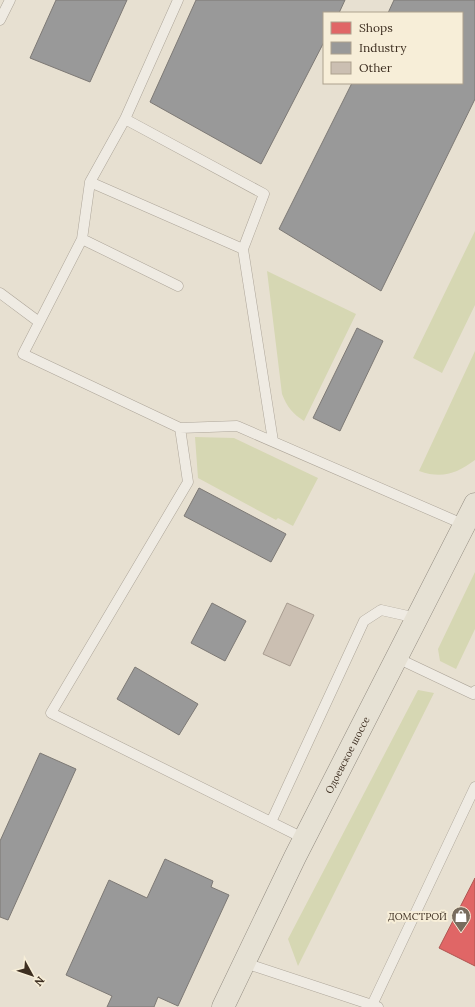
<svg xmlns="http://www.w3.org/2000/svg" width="475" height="1007" font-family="Lora,serif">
<rect width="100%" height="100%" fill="#e7e0d1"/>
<path fill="#d6d7b3" d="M475,231V305L442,373L413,358Z
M267,271L356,314L304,421C293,414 287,407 282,394Z
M475,351V460C456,474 442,479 419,471Z
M195,437L234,438L318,478L293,526L278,518L276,520L198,478Z
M475,572V629L456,669L440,661L438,649Z
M418,690L434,693L298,966L288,939Z"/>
<path fill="#e06666" stroke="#af5551" d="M475,878V966L439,948Z"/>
<path fill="#999" stroke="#7d7975" d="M56,0H127L90,82L30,58Z
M196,0H345L339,13H324V42L261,164L150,102Z
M394,0H475V99L381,291L279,229L352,83H462V13H388Z
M357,328L383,341L340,431L313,418Z
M199,488L286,534L271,562L184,516Z
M212,603L246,621L225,661L191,643Z
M135,667L198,704L179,735L117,699Z
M40,753L76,769L8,920L0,917V841Z
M165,859L213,881L211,887L229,895L178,1006L158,997L154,1007H107L112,996L66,975L109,880L147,898Z"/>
<path fill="#cbbfb2" stroke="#a89c90" d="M287,603L314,615L290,666L263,654Z"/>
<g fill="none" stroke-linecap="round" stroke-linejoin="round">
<defs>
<path id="lane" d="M0,20L10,0
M125,119L264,194L243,249L273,441
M90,182L243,249
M82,239L90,182L125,119L178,0
M178,286L82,239L23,354L180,428L237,426L465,525
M0,293L39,322
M180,428L188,482L51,713L305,839
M397,658L473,694L475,691
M271,822L364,621L381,610L417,618
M245,963L378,1007
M372,1005L475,787"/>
<g id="primary">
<path id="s1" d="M223,1007L295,857L475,504"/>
</g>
</defs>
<use href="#lane" stroke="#ada599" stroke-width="11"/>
<use href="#primary" stroke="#928b80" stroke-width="23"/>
<use href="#lane" stroke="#efebe3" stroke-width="10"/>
<use href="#primary" stroke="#e6e1d4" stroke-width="22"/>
</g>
<defs>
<symbol id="shop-pin" viewBox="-11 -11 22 30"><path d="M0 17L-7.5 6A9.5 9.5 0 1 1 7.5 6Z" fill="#786c5e" stroke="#f7eed8"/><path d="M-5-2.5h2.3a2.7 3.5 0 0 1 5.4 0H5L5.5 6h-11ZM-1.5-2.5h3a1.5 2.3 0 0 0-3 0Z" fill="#fff"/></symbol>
</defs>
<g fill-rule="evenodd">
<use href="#shop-pin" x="450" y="905" width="22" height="30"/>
</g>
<g text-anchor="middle" stroke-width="4" stroke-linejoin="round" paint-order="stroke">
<g font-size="10" fill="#3d2e20" stroke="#f7eed8">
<text dy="4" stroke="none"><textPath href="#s1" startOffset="281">Одоевское шоссе</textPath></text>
</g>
<g font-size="10" fill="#3d2e20" stroke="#f7eed8" text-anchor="end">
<text x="447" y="920">ДОМСТРОЙ</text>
</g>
</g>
<rect x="323" y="12" width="140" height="72" fill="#f7eed8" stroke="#ada18e"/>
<rect x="331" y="22" width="20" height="12" fill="#e06666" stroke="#ada18e"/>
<text x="359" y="32" font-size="12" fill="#3d2e20">Shops</text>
<rect x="331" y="42" width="20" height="12" fill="#999999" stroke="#ada18e"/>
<text x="359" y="52" font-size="12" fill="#3d2e20">Industry</text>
<rect x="331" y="62" width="20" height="12" fill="#cbbfb2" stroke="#ada18e"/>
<text x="359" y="72" font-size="12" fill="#3d2e20">Other</text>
<g transform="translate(32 975) rotate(130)" stroke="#f7eed8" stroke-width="3" paint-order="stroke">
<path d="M0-3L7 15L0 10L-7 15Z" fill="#3d2e20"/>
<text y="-6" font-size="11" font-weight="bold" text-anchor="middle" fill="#3d2e20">N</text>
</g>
</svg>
